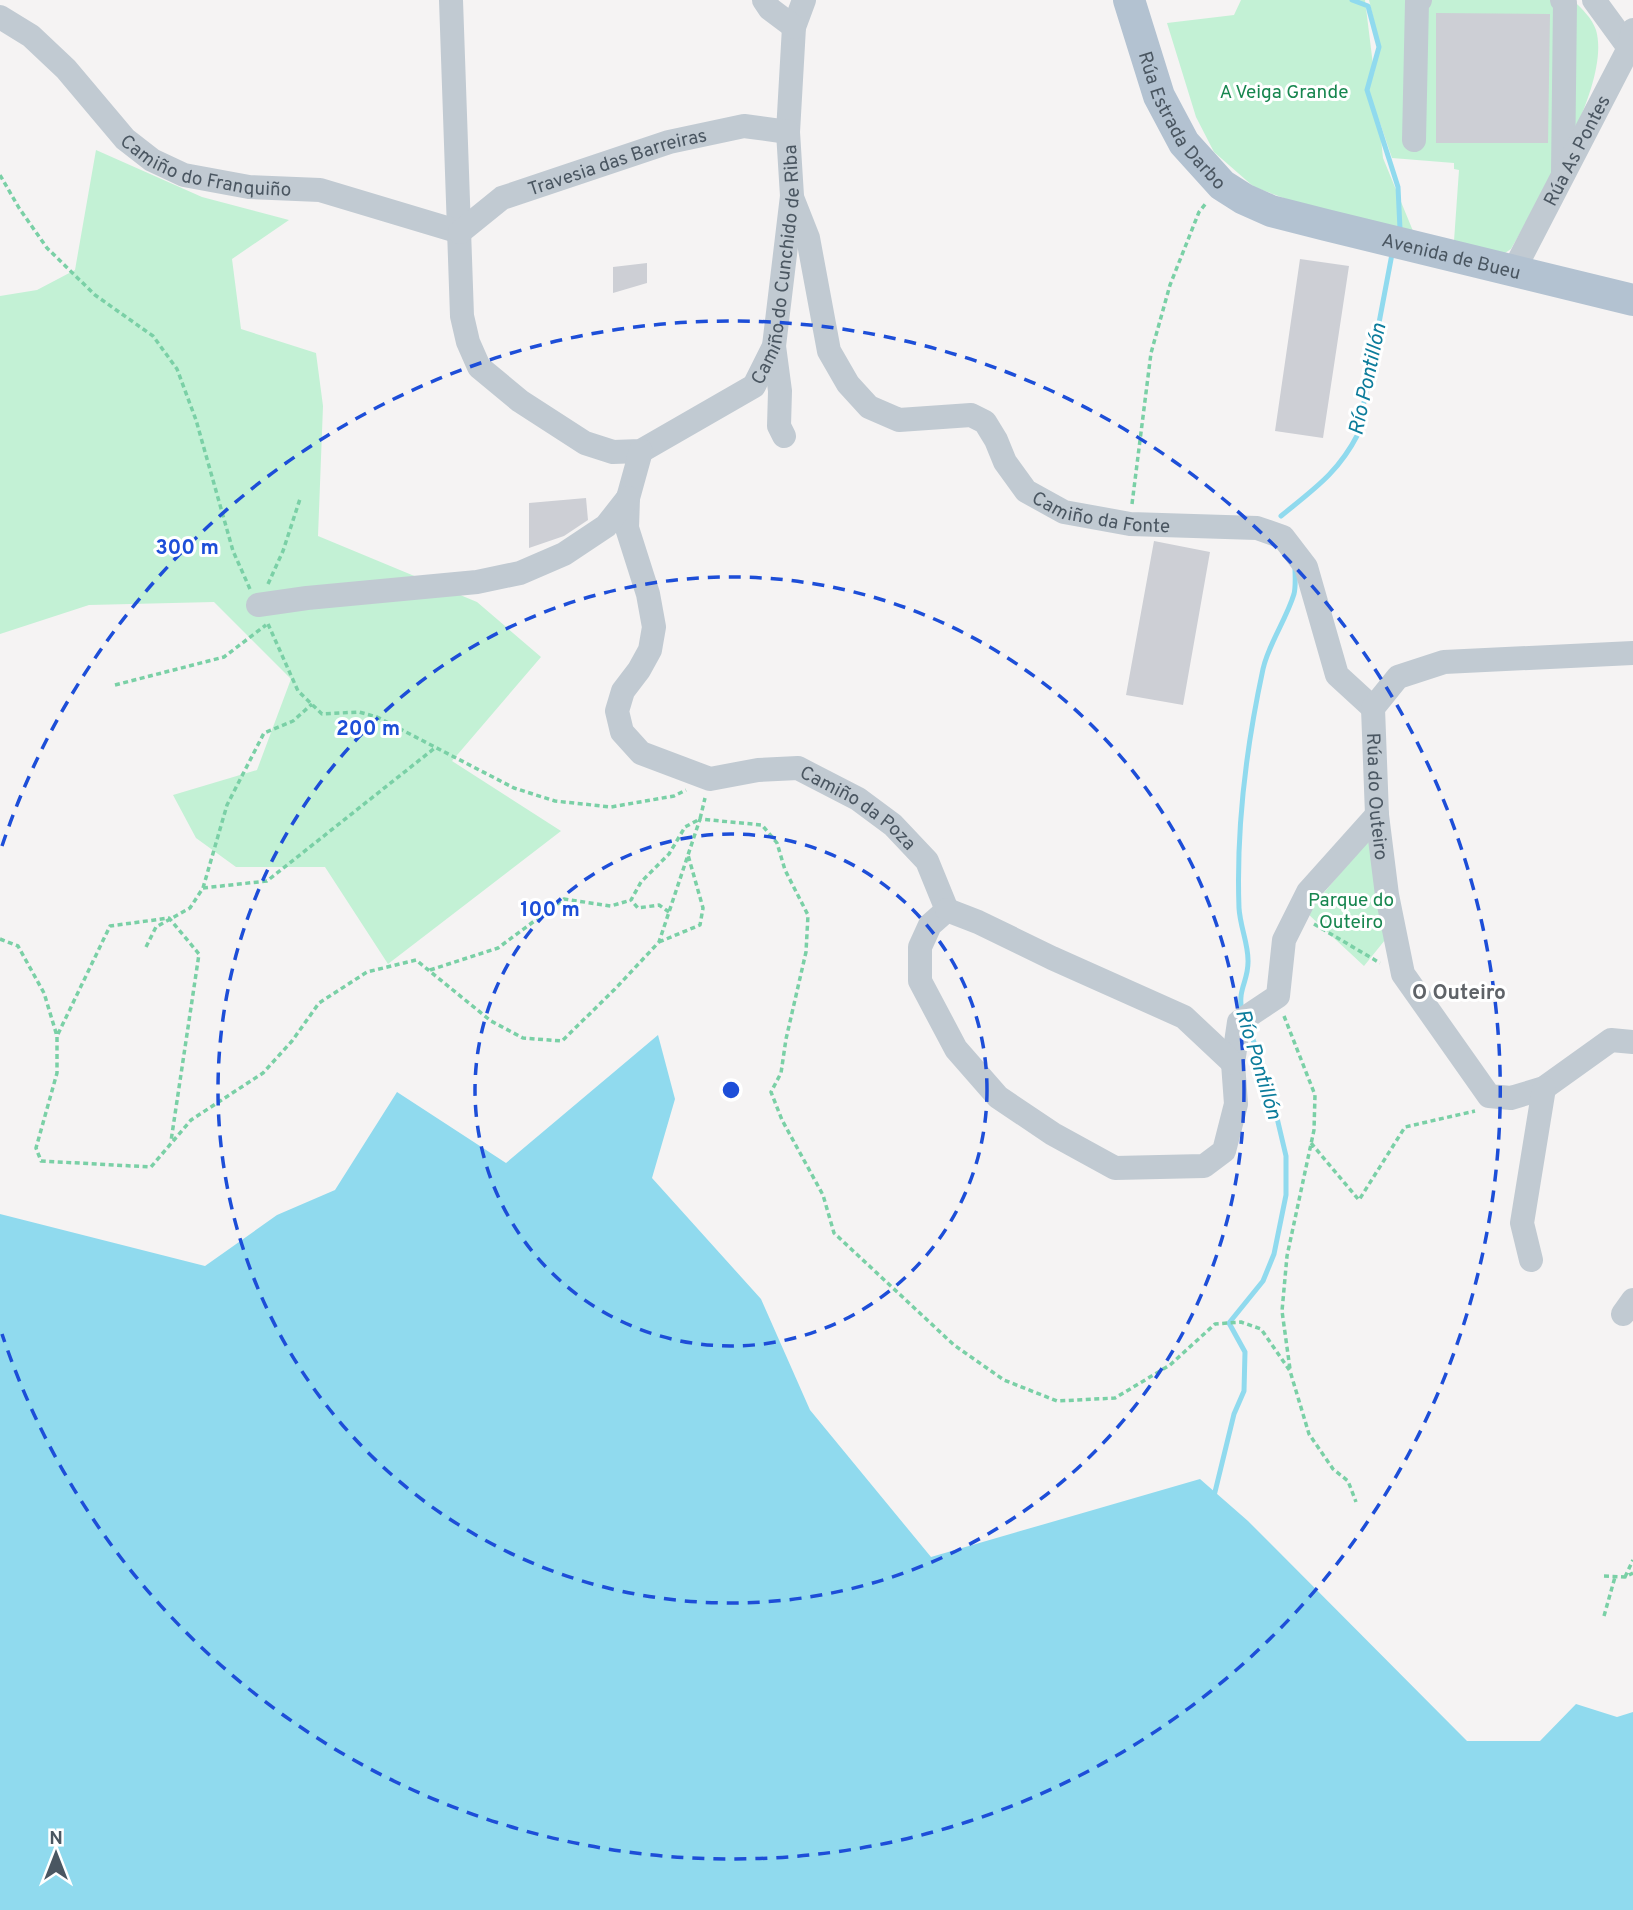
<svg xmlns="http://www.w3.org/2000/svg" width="1633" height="1910" font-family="Overpass,sans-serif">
<rect width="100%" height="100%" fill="#f5f3f3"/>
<path fill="#c3f1d5" d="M1241,0H1365L1374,73L1380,46L1369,0H1573C1582,9 1592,18 1596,30C1612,85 1538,200 1511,249L1505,253L1454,241L1459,170L1454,169V163L1392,158L1379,120L1383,158L1413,231L1322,212L1254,187L1214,152L1196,117L1167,23L1234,15Z
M96,150L202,197L289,220L232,259L241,329L316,353L323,406L318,536L477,602L541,657L452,761L561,831L388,964L325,867H236L196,838L173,795L257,770L291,679L214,602L89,605L0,634V296L37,290L75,270Z
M1372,835L1389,935L1364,966L1307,913Z"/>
<path fill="#90daee" d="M658,1035L675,1099L652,1178L761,1299L810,1410L931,1557L1200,1479L1248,1521L1467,1741H1540L1576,1704L1617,1717L1633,1712V1910H0V1214L205,1266L277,1215L335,1190L397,1092L506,1163Z"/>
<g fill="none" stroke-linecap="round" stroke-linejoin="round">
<path stroke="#90daee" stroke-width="5" d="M1352,0L1368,6L1379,47L1367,90L1398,187L1400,229
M1281,516C1314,489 1338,473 1358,434L1392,254
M1242,1012C1237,988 1249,981 1248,960C1248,943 1240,926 1239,908C1236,826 1246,748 1263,669C1269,643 1286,620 1294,594C1296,586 1295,576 1295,568
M1214,1496L1234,1414L1244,1391L1245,1352L1229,1323L1263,1281L1274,1254L1286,1195V1156L1273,1101L1248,1024"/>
</g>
<path fill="#cdcfd5" d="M1436,13L1550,14L1548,143H1436Z
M1300,259L1349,266L1323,438L1275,431Z
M647,263V283L613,293V267Z
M586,498L588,520L564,536L529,548V503Z
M1154,541L1210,552L1183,705L1126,695Z"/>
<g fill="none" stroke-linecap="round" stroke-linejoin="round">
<path stroke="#7ad0a6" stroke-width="3.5" stroke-dasharray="5 3.5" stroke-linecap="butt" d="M0,175L19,208L47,248L95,295L153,336L177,369L196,420L233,551L250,589
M1132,504L1151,353L1170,285L1199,212L1207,202
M268,584L283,551L300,499
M268,624L298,691L322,714L359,712L377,717L514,788L555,801L611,807L674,796L686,790
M115,685L224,657L266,625
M203,888L267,881L436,747
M669,912L659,905L638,908L631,900L641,882L669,854L685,827L700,819L705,798
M1314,924L1380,963
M0,939L18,946L44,993L57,1036V1073L36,1148L41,1161L151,1167L191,1120L263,1073L292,1041L319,1003L367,972L416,960L491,1021L523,1038L562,1041L615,989L659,942L700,819L762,825L777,843L785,870L808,915L806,952L786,1039L781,1073L771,1092L782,1120L823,1195L834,1233L954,1345L1004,1380L1057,1401L1115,1398L1170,1365L1215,1324L1241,1322L1261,1329L1290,1371L1309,1434L1333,1469L1348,1481L1356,1502
M659,942L700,925L703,908L688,855
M146,947L156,927L190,908L203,888L227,805L264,733L293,721L312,704
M430,970L498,948L564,899L611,906L631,900
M1284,1016L1315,1095L1314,1130L1287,1256L1282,1311L1290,1369
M58,1034L110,926L169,918L199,954L171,1141
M1311,1143L1359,1200L1405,1127L1475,1111
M1604,1576L1625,1577L1633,1573
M1625,1577L1633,1560
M1604,1616L1615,1577"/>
<g stroke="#c1cad2" stroke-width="24">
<path id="s1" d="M451,0L462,316L468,342L479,367L520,401L585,443L613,452L641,451L754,386L774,346L792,196L788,132L794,27L804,0"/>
<path d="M764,0L770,9L794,27"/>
<path d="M1562,0L1565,3L1563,172"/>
<path d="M1594,0L1629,48"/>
<path id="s2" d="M0,17L31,36L66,69L125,139L152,160L184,175L249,187L320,190L460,232"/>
<path d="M1414,140L1417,2L1420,0"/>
<path id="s3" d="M793,200L808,238L829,351L848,384L869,407L899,420L971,415L985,422L996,440L1005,462L1026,491L1064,512L1130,524L1257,528L1283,537L1306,567L1337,675L1373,708"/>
<path id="s4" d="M460,232L502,198L669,142L744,126L788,132"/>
<path id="s5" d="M1514,270L1629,48L1633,30"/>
<path d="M774,346L780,391L779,426L784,436"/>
<path id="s6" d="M641,451L628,498L627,528L648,594L654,627L650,650L639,670L623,691L617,711L622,732L641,753L710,779L758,770L798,768L858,799L893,825L927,861L947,910"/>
<path d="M258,605L307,598L477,582L520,573L564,554L606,526L628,498"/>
<path id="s7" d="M1633,653L1444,662L1398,677L1373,708L1377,815L1387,895L1403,974L1489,1096L1511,1098L1544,1088L1611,1040L1633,1042"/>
<path d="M947,910L930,925L920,947V981L956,1049L998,1097L1053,1134L1115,1168L1204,1166L1224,1151L1236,1104L1233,1063L1239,1022L1278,996L1284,940L1308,892L1377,815"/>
<path d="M947,910L978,922L1052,958L1184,1017L1233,1063"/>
<path d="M1531,1260L1522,1223L1544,1088"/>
<path d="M1623,1314L1633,1300"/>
</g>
<path stroke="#b3c2d1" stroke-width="32" id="s8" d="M1129,0L1159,96L1184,143L1222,185L1244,199L1271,211L1326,225L1633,300"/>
</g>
<g fill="none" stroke="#1d4ed8" stroke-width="3.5" stroke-dasharray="12 9">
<circle cx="731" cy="1090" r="256"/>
<circle cx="731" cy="1090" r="513"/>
<path d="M2 846A769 769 0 1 1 2 1334"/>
</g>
<g text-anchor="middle" stroke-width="6" stroke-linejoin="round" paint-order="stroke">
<g font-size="19" fill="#17864f" stroke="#fff">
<text x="1284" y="98">A Veiga Grande</text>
<text x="1351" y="906">Parque do<tspan x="1351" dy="22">Outeiro</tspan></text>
</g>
<g font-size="19" fill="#4a5661" stroke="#fff">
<text dy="7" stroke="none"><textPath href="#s8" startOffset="133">Rúa Estrada Darbo</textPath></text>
<text dy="7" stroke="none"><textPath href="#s5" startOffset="135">Rúa As Pontes</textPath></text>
<text dy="7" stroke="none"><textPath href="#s2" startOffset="264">Camiño do Franquiño</textPath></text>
<text dy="7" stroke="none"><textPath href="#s4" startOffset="175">Travesia das Barreiras</textPath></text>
<text dy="7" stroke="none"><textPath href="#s8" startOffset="452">Avenida de Bueu</textPath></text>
<text dy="7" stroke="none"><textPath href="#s1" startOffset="814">Camiño do Cunchido de Riba</textPath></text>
<text dy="7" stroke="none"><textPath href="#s3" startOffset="506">Camiño da Fonte</textPath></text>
<text dy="7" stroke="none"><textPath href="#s7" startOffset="366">Rúa do Outeiro</textPath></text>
<text dy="7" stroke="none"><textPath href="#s6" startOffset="560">Camiño da Poza</textPath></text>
</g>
<g font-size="21" font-style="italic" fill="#0c7c9b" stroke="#fff">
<text transform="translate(1367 379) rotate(-78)" y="7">Río Pontillón</text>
<text transform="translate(1259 1064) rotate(73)" y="7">Río Pontillón</text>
</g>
<g font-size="21" font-weight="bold" fill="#5f6368" stroke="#fff">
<text x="1459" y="999">O Outeiro</text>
</g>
</g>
<circle cx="731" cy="1090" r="10" fill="#1d4ed8" stroke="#fff" stroke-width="3.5"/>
<g font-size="21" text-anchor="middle" font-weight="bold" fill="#1d4ed8" stroke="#fff" stroke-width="6" stroke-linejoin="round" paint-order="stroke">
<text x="187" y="554">300 m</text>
<text x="368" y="735">200 m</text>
<text x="550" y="916">100 m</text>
</g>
<g transform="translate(56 1854)" stroke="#ffffff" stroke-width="5" paint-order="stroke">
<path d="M0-5L12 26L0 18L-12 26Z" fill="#4a5661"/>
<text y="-10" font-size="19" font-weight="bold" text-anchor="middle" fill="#4a5661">N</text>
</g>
</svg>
